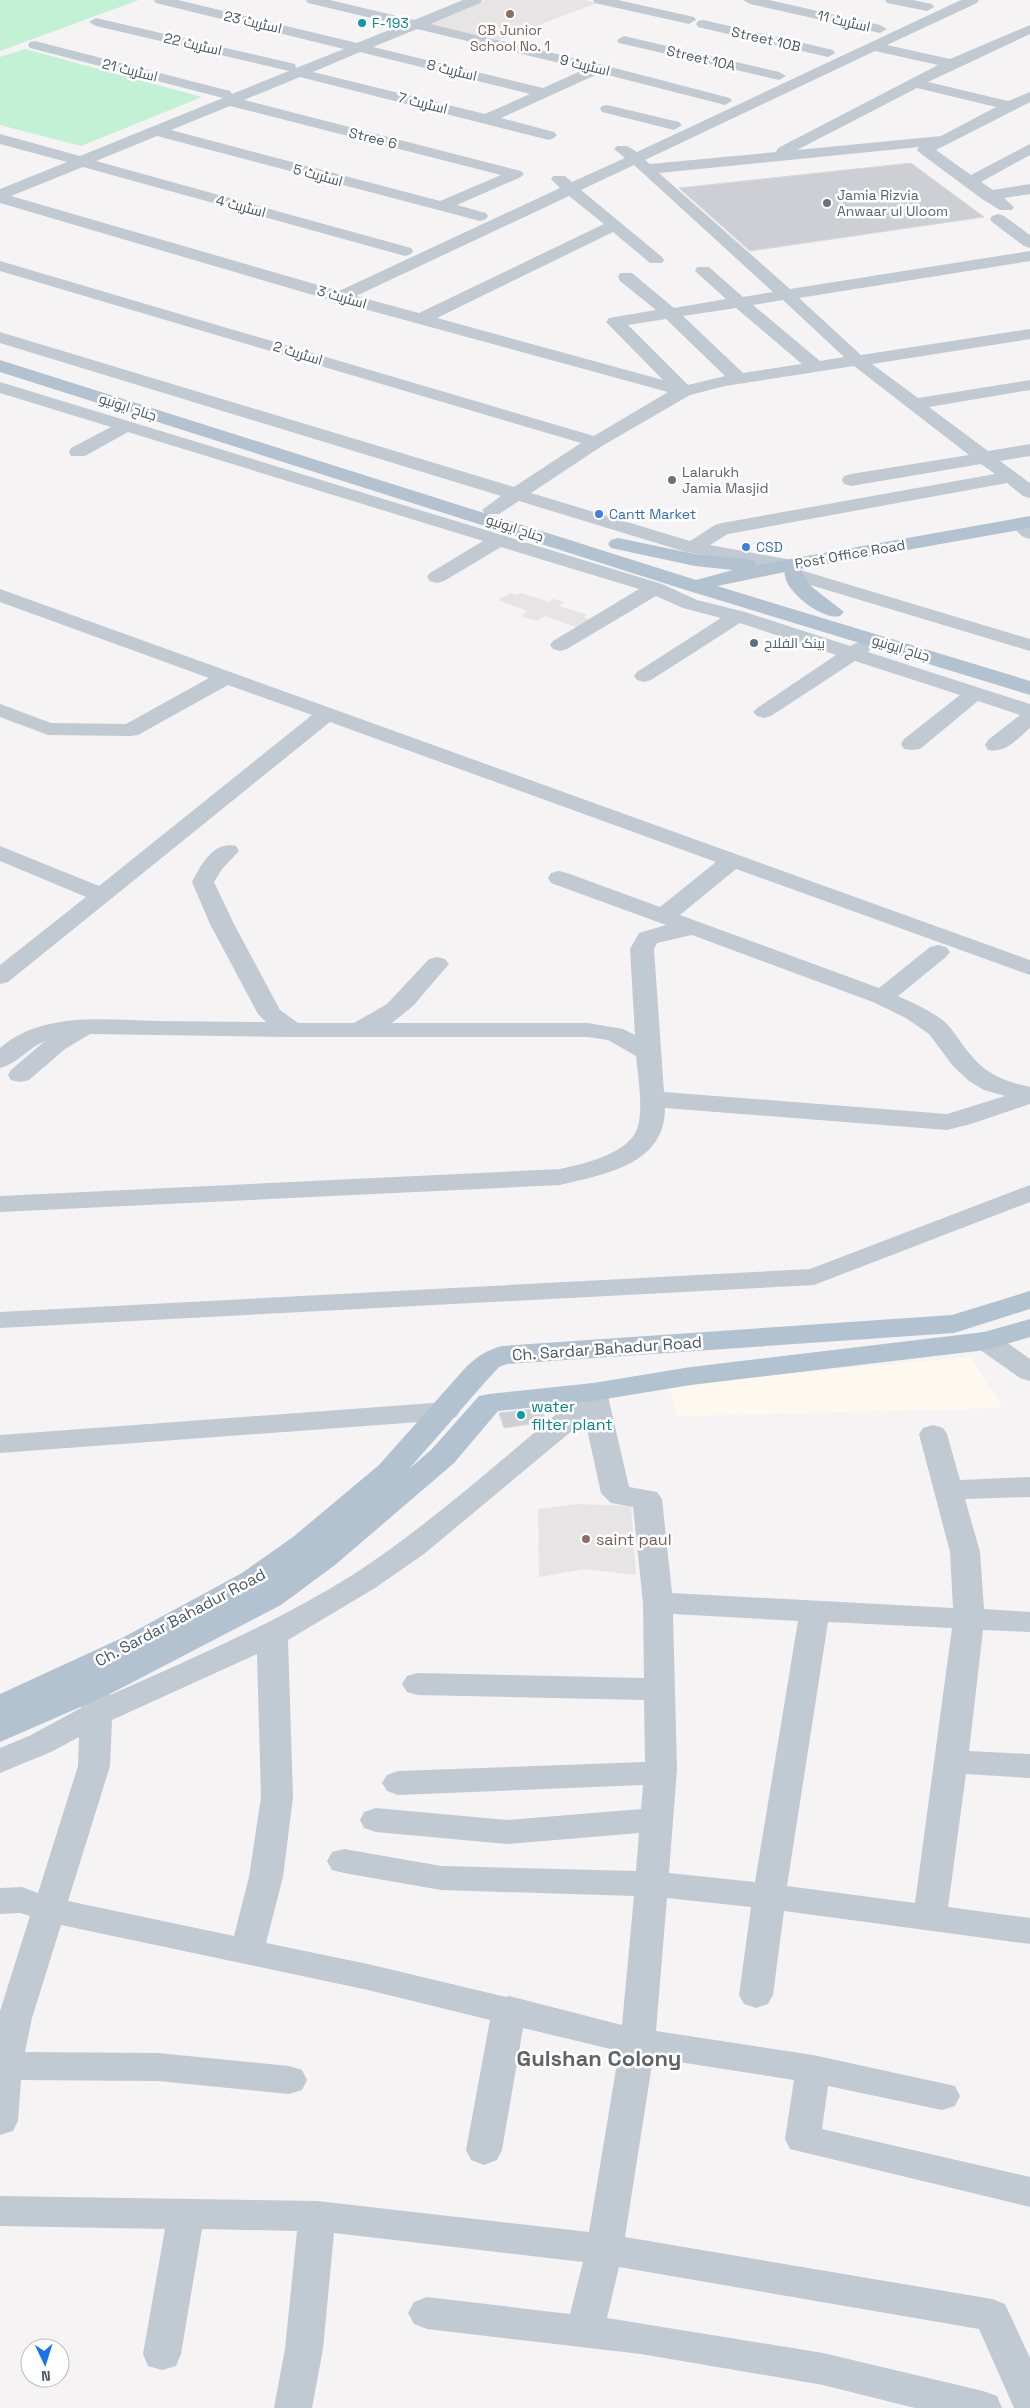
<svg xmlns="http://www.w3.org/2000/svg" width="1030" height="2408" font-family="'Space Grotesk',Cairo,sans-serif">
<rect width="100%" height="100%" fill="#f5f3f3"/>
<path fill="#fdf9ef" d="M970,1357L1003,1408L678,1416L668,1385Z"/>
<path fill="#e6e4e5" d="M485,0H584L597,3L499,40L427,24Z
M510,593L516,595L521,593L549,602L553,599L564,602L559,606L588,615L583,617L589,619L576,627L545,616L537,621L521,616L528,611L498,600Z
M578,1504L631,1506L636,1575L584,1569L539,1577L538,1509Z"/>
<path fill="#c3f1d5" d="M0,0H139L0,51Z
M25,49L202,97L81,146L0,125V57Z"/>
<path fill="#cdcfd5" stroke="#d7d9de" d="M911,163L984,217L750,251L679,188Z
M541,1408L546,1420L544,1422L504,1428L499,1413Z"/>
<g fill="none" stroke-linecap="round" stroke-linejoin="round">
<path fill="#c1cad2" fill-rule="evenodd" d="M154,0H178L357,43L401,25L308,3L306,0H330L414,20L463,0H482L480,3L430,24L599,64L730,98L732,101L725,105L600,73L501,118L554,132L557,135L554,138L549,140L300,77L244,100L521,171L524,174L521,177L457,205L486,213L488,216L486,219L480,221L157,136L96,161L411,248L413,251L411,254L405,256L83,167L11,196L339,291L560,188L551,179L553,176H565L572,182L625,158L614,149L617,146H627L637,152L961,0H979L977,3L887,45L950,59L1030,25V34L928,82L1008,101L1030,92V102L936,150L971,175L1030,144V155L981,182L993,190L1030,184V194L1004,198L1014,207L1012,210H1000L982,199L920,153L917,150L919,147L659,173L790,289L1030,251V261L799,298L861,355L1030,329V339L872,364L918,398L1030,380V390L929,407L988,451L1030,444V456L1000,461L1030,483V498L1023,496L1007,483L728,534L710,545L797,561L800,565L797,569L1030,639V651L787,578L784,574L787,570L686,552L519,501L499,514H485L482,510L501,496L0,343V332L514,487L581,443L0,271V261L594,436L668,392L313,295L0,203V189L67,162L0,144V134L80,156L223,98L30,48L28,45L30,42L35,41L230,91L232,94L289,71L96,26L89,22L96,18L295,64L296,68L344,49L156,3ZM417,29L585,69L543,88L373,47ZM875,51L938,65L778,148L776,152L650,164L645,160ZM360,52L530,94L485,114L313,72ZM917,88L996,107L941,136L797,150ZM230,106L501,175L440,201L171,130ZM634,165L773,292L743,297L709,267H697L695,271L726,299L674,308L632,273H620L618,277L620,281L656,310L615,317L609,318L606,322L663,380L437,318L613,232L650,263H662L664,260L662,257L581,190ZM569,196L604,224L419,313L356,296ZM783,300L844,357L820,361L753,305ZM736,308L802,364L743,373L683,316ZM666,319L725,376L688,385L628,325ZM854,366L969,455L851,474L844,476L842,480L844,484L851,486L981,464L995,474L722,523L715,525L690,541L531,493L602,446L690,395L725,386Z
M593,0H618L694,17L696,20L689,24L595,3Z
M743,0H769L880,25L887,29L880,33L750,4Z
M885,0H913L932,4L934,7L927,11L887,3Z
M703,20L833,50L835,53L828,57L698,27L696,24L698,21Z
M624,36L779,72L786,76L779,80L619,43L617,40Z
M607,105L679,122L682,125L674,130L602,112L600,109L602,106Z
M998,214L1004,216L1030,235V248L1024,246L992,222L990,219L992,216Z
M0,382L662,584L697,600L745,612L850,646L863,640L870,642L873,646L868,652L1030,704V728C1018,738 1006,754 988,750L985,745L988,740L1020,715L978,701L920,749L912,750L904,749L901,744L904,739L960,695L855,661L771,716L764,718L757,716L753,712L757,708L836,655L740,623L651,680L644,682L637,680L634,676L637,672L721,618L683,608L656,596L567,649L560,651L553,649L550,645L553,641L639,589L501,547L444,581L437,583L430,581L427,577L430,573L483,541L128,432L85,456H71L69,452L71,448L111,427L0,393Z
M1019,518L1030,523V539L1023,537L1009,524L1012,520Z
M0,589L1030,960V975L736,869L680,915L879,988L930,947L938,945L946,947L950,952L946,957L898,996C915,1004 932,1011 946,1023C955,1032 961,1044 970,1054C985,1074 1006,1082 1030,1087V1104L971,1124L947,1130L665,1108C665,1165 605,1174 560,1185L0,1212V1196L560,1169C583,1164 628,1154 637,1129C644,1111 638,1076 636,1056L608,1040L588,1037H292L90,1034L65,1049L29,1080L20,1082L11,1080L8,1075L11,1070L45,1041C28,1048 17,1064 0,1068V1048C43,1011 106,1020 158,1021C194,1021 230,1022 266,1022L258,1014L210,924L192,882C201,865 213,841 236,846L239,851L222,869L214,882L234,924L280,1010L298,1023H354L387,1004L429,959L437,957L445,959L449,964L413,1006L392,1023H588L623,1029L635,1035L630,949L639,933L666,925L551,883L548,878L551,873L559,871L567,873L660,907L716,862L330,722L8,982L0,984V965L86,897L0,861V846L99,886L312,715L228,685L138,735L130,736L48,735L0,717V704L51,723L126,724L209,678L0,602ZM692,935L873,1002L906,1018L929,1034L953,1066L969,1081L984,1090L1005,1096L947,1114L664,1092L654,949L657,943Z
M1030,1185V1202L814,1285L0,1328V1312L810,1269Z
M986,1332L996,1335L1030,1359V1381L1020,1378L976,1347L972,1341L976,1335Z
M593,1383L603,1386L607,1392L629,1487L657,1492L662,1499L672,1593L953,1608L950,1552L919,1434L923,1428L933,1425L943,1428L947,1434L960,1480L1030,1477V1497L965,1499L980,1552L984,1609L1030,1612V1632L983,1630L969,1751L1030,1754V1778L966,1774L948,1907L1030,1918V1944L784,1911L773,1995L768,2004L756,2008L744,2004L739,1995L751,1907L667,1898L656,2031L813,2055L955,2086L960,2096L955,2106L942,2110L828,2086L822,2129L1030,2177V2207L790,2149L785,2139L794,2080L653,2058L625,2237L992,2299L1005,2304L1030,2358V2408H1014L979,2329L619,2267L607,2318L823,2353L983,2391L997,2396L1002,2408H915L823,2385L641,2354L427,2329L414,2324L408,2313L414,2302L427,2297L570,2314L583,2262L334,2233L323,2349L312,2408H274L285,2349L297,2231L202,2229L181,2354L176,2366L162,2370L148,2366L143,2354L165,2229L0,2226V2196L317,2201L589,2232L619,2051L523,2028L502,2150L497,2160L484,2165L471,2160L466,2150L490,2020L368,1990L61,1925L32,2018L25,2052L158,2053L289,2066L302,2070L307,2080L302,2090L289,2094L158,2081L21,2080L18,2121L13,2131L0,2135V2011L30,1916L20,1913L0,1914V1888L22,1887L38,1893L78,1766L79,1737L51,1752L0,1773V1748L29,1736L81,1708V1700L86,1692L97,1689L108,1692L110,1695C193,1658 276,1623 354,1574C432,1523 507,1455 579,1395V1392L583,1386ZM585,1420L601,1493L611,1503L633,1507L643,1603L644,1678L418,1673L407,1676L402,1684L407,1692L418,1695L644,1700L645,1762L398,1771L387,1775L382,1783L387,1791L398,1795L643,1785L641,1809L507,1820L376,1808L364,1812L360,1820L364,1828L376,1832L507,1844L639,1833L636,1871L441,1866L344,1849L332,1852L327,1861L332,1870L344,1873L441,1890L634,1896L622,2025L509,1996L506,1997L368,1964L266,1943L283,1877L293,1797L288,1640L375,1588L424,1554ZM673,1614L798,1621L755,1882L669,1873L677,1769ZM828,1622L952,1628L915,1903L787,1886ZM257,1654L261,1797L249,1877L234,1936L68,1901L110,1766L112,1720Z
M446,1402L456,1405L460,1411L456,1417L446,1420L0,1453V1435Z"/>
<path fill="#b3c2d1" fill-rule="evenodd" d="M0,360L696,580L733,570L695,566L611,548L608,544L611,540L618,538L695,554L747,559L754,561L757,565L1030,516V528L800,569L812,587L844,612L840,616C823,621 782,590 785,572L717,586L1030,681V695L689,591L0,372Z
M1030,1291V1309L954,1333L507,1364L499,1367L487,1380L409,1469L432,1449L479,1396L489,1394L593,1383L691,1367L984,1332L1030,1319V1337L986,1350L691,1385L593,1401L498,1411L454,1463L335,1565L281,1605L108,1695L0,1742V1694L124,1637L242,1573L293,1537L379,1465L467,1366C478,1356 487,1350 502,1346L952,1315Z"/>
</g>
<g fill="#8d6e63" stroke="#fff" stroke-width="2">
<circle cx="510" cy="14" r="5"/>
<circle cx="586" cy="1539" r="5"/>
</g>
<g fill="#0f9aa8" stroke="#fff" stroke-width="2">
<circle cx="362" cy="23" r="5"/>
<circle cx="521" cy="1415" r="5"/>
</g>
<g fill="#6b7280" stroke="#fff" stroke-width="2">
<circle cx="827" cy="203" r="5"/>
<circle cx="672" cy="480" r="5"/>
</g>
<g fill="#3f7fe0" stroke="#fff" stroke-width="2">
<circle cx="599" cy="514" r="5"/>
<circle cx="746" cy="547" r="5"/>
</g>
<circle fill="#5c6f8a" stroke="#fff" stroke-width="2" cx="754" cy="643" r="5"/>
<g text-anchor="middle" stroke-width="5" stroke-linejoin="round" paint-order="stroke">
<g font-size="14" fill="#4a5661" stroke="#fff">
<text transform="translate(844 21) rotate(13)" y="5">اسٹریٹ 11</text>
<text transform="translate(253 22) rotate(13)" y="5">اسٹریٹ 23</text>
<text transform="translate(766 39) rotate(13)" y="5">Street 10B</text>
<text transform="translate(193 44) rotate(13)" y="5">اسٹریٹ 22</text>
<text transform="translate(701 58) rotate(13)" y="5">Street 10A</text>
<text transform="translate(585 65) rotate(14)" y="5">اسٹریٹ 9</text>
<text transform="translate(130 70) rotate(14)" y="5">اسٹریٹ 21</text>
<text transform="translate(452 70) rotate(14)" y="5">اسٹریٹ 8</text>
<text transform="translate(423 103) rotate(14)" y="5">اسٹریٹ 7</text>
<text transform="translate(373 138) rotate(14)" y="5">Stree 6</text>
<text transform="translate(318 175) rotate(15)" y="5">اسٹریٹ 5</text>
<text transform="translate(241 206) rotate(15)" y="5">اسٹریٹ 4</text>
<text transform="translate(342 297) rotate(16)" y="5">اسٹریٹ 3</text>
<text transform="translate(298 353) rotate(17)" y="5">اسٹریٹ 2</text>
<text transform="translate(128 407) rotate(18)" y="5">جناح ایونیو</text>
<text transform="translate(515 528) rotate(18)" y="5">جناح ایونیو</text>
<text transform="translate(850 554) rotate(-10)" y="5">Post Office Road</text>
<text transform="translate(901 648) rotate(17)" y="5">جناح ایونیو</text>
</g>
<g font-size="14" fill="#0d838f" stroke="#fff" text-anchor="start">
<text x="372" y="28">F-193</text>
</g>
<g font-size="14" fill="#785e54" stroke="#fff">
<text x="510" y="35">CB Junior<tspan x="510" dy="16">School No. 1</tspan></text>
</g>
<g font-size="14" fill="#5b616d" stroke="#fff" text-anchor="start">
<text x="837" y="200">Jamia Rizvia<tspan x="837" dy="16">Anwaar ul Uloom</tspan></text>
<text x="682" y="477">Lalarukh<tspan x="682" dy="16">Jamia Masjid</tspan></text>
</g>
<g font-size="14" fill="#366cbe" stroke="#fff" text-anchor="start">
<text x="609" y="519">Cantt Market</text>
<text x="756" y="552">CSD</text>
</g>
<g font-size="14" fill="#4e5e75" stroke="#fff" text-anchor="start">
<text x="764" y="648">بینک الفلاح</text>
</g>
<g font-size="16" fill="#4a5661" stroke="#fff">
<text transform="translate(607 1348) rotate(-4)" y="6">Ch. Sardar Bahadur Road</text>
<text transform="translate(180 1617) rotate(-28)" y="6">Ch. Sardar Bahadur Road</text>
</g>
<g font-size="16" fill="#0d838f" stroke="#fff" text-anchor="start">
<text x="531" y="1412">water<tspan x="531" dy="18">filter plant</tspan></text>
</g>
<g font-size="16" fill="#785e54" stroke="#fff" text-anchor="start">
<text x="596" y="1545">saint paul</text>
</g>
<g font-size="22" font-weight="bold" fill="#5f6368" stroke="#fff">
<text x="599" y="2066">Gulshan Colony</text>
</g>
</g>
<g transform="translate(45 2363) rotate(176)"><circle r="24" fill="#ffffff" stroke="#b7bbc0"/>
<path d="M0-4L9 19L0 12L-9 19Z" fill="#1a73e8"/>
<text y="-8" font-size="14" font-weight="bold" text-anchor="middle" fill="#4a5661">N</text>
</g>
</svg>
